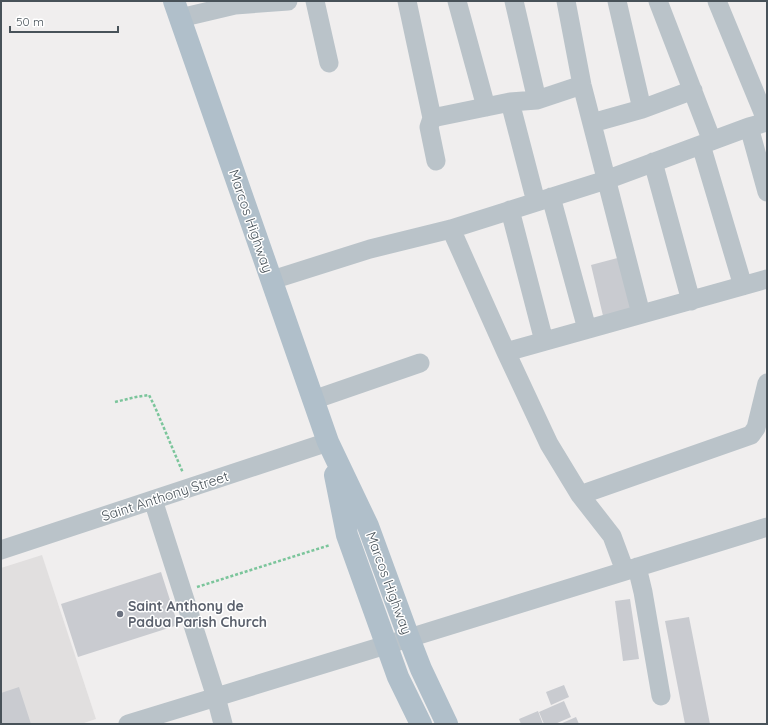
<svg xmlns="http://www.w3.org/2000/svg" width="768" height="725" font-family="Quicksand,sans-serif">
<rect width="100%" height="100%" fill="#f0eeee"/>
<path fill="#e1dfdf" d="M42,555L96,719L81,724H1V568Z"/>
<path fill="#c9cbd0" d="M625,256L638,311L604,320L591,265Z
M161,572L178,625L78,657L61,604Z
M630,599L639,659L623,661L615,601Z
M689,617L710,724H685L665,621Z
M564,685L569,697L551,705L546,692Z
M19,687L31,724H2L1,693Z
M564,701L571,717L555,724H544L539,712Z
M538,711L543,724H521L519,719Z
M576,717L579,724H560Z"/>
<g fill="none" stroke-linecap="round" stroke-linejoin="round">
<path stroke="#7bc59b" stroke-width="2.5" stroke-dasharray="3 2" stroke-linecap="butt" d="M115,402L136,397L149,395L155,407L183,473
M197,587L330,545"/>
<path stroke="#bac3c9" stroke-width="19" d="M315,1L329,63
M407,1L432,118L429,127L436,161
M457,1L486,107
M514,1L537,100
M566,1L582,85L641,314
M617,1L642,109
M658,1L712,141
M717,1L767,122
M180,18L235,5L288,1
M510,102L536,202
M432,118L510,102L537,100L582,85
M592,123L642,109L693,90
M749,127L767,192
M701,145L743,286
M653,162L691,301
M551,197L587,329
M510,210L544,341
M451,229L506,352L549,444L580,495L612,536L625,571
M272,280L370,249L451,229L606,180L749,127L767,122
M506,352L767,279
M313,400L420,363
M580,495L751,435L756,428L767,383
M153,500L216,697L223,724
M1,550L328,442
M637,567L643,592L661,696
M128,724L409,638L767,527"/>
<path stroke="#b0bfca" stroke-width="22" d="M174,1L328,442L368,526L409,638L421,669L447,724
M335,475L347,535L398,677L421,724"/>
</g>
<circle fill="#6b7280" stroke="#fff" stroke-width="1.5" cx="120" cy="614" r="4"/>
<g text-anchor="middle" stroke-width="3" stroke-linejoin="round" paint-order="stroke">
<g font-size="14" fill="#485259" stroke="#fff">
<text transform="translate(251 221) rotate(71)" y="5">Marcos Highway</text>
<text transform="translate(165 496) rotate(-18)" y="5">Saint Anthony Street</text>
<text transform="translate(389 583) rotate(70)" y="5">Marcos Highway</text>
</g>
<g font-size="14" font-weight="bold" fill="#5b616d" stroke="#fff" text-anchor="start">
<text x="128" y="611">Saint Anthony de<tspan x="128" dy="16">Padua Parish Church</tspan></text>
</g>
</g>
<rect width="768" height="725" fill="none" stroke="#485259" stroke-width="4"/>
<path d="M10 26v6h108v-6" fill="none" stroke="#485259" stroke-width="2"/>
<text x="16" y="26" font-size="12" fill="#485259" stroke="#ffffff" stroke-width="3" paint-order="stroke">50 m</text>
</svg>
